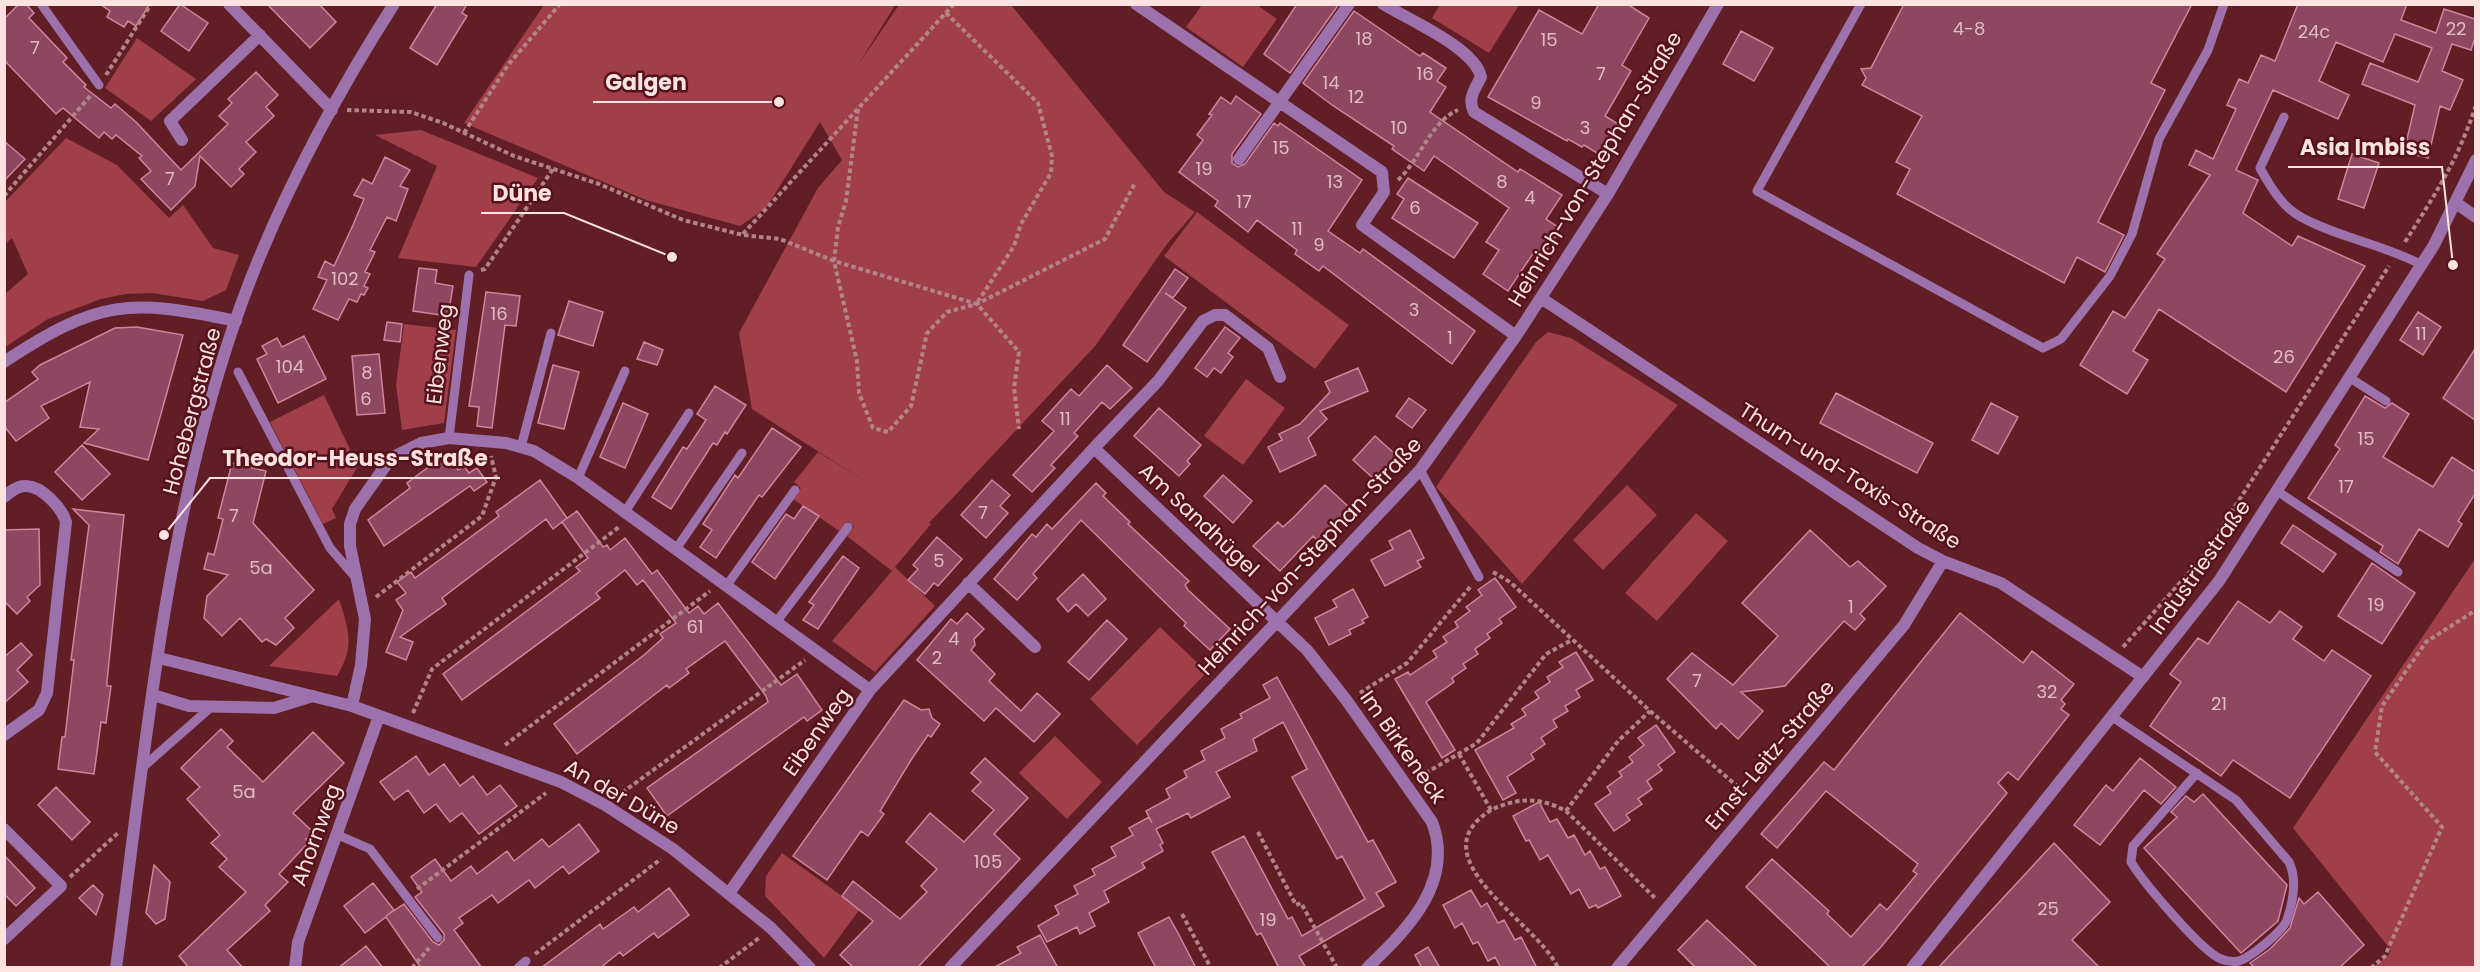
<svg xmlns="http://www.w3.org/2000/svg" width="2480" height="972" font-family="Poppins,sans-serif">
<rect width="100%" height="100%" fill="#621e25"/>
<path fill="#a13f48" d="M544,5H891L894,7L858,65L899,5H1011L1164,192L1195,212L1167,244L1096,345L929,523L931,524L895,567L935,606L875,672L832,641L892,571L847,536L854,527L848,521L839,531L793,499L801,488L794,482L818,452L871,485L752,409L739,333L818,188L842,160L820,122L766,208L740,226L646,200L464,123Z
M1202,5H1257L1277,19L1243,67L1186,27Z
M1440,5V4L1519,5L1489,53L1432,18Z
M137,38L196,79L151,121L105,88Z
M421,130L538,178L476,267L398,258L437,166L375,135Z
M66,138L117,165L169,218L183,205L213,248L239,255L226,290L203,301L152,293L125,294L101,299L48,319L5,347V294L28,274L12,238L5,244V202Z
M1197,212L1349,325L1315,369L1164,256Z
M404,324L456,330L444,423L402,430L396,385Z
M1548,332L1571,338L1678,405L1522,584L1436,487L1536,342Z
M1246,379L1285,408L1243,465L1204,436Z
M324,395L358,466L332,509L336,518L323,524L270,422Z
M1627,485L1657,515L1603,570L1573,540Z
M1696,513L1728,541L1657,621L1625,593Z
M2475,559V967H2373L2388,956L2391,950L2293,828Z
M339,599C349,631 355,646 337,676L269,666Z
M1160,627L1207,672L1137,745L1090,699Z
M1055,736L1102,782L1067,819L1019,773Z
M782,853L860,909L824,958L765,896L766,876Z"/>
<path fill="#8d4761" stroke="#d0849e" stroke-width="1.5" d="M19,4H26L34,13L29,18L67,58L63,62L86,85L84,87L111,108L115,104L136,122L181,170L228,124L219,116L232,103L228,99L256,72L278,95L266,107L274,116L246,142L256,152L239,169L244,174L231,187L200,156L195,186L171,210L141,179L151,171L139,158L142,156L116,135L112,139L104,132L99,138L63,108L56,114L4,60V19Z
M100,4H150L136,26L128,21L124,27L107,17L110,11Z
M180,4L208,23L189,51L161,31Z
M267,4H319L336,22L310,48Z
M437,4H467L462,13L467,16L437,65L410,48Z
M1297,4H1339L1290,73L1264,54Z
M1599,4H1627L1649,18L1622,65L1631,71L1605,116L1618,124L1600,155L1584,145L1582,147L1568,139L1567,141L1488,97L1539,10L1582,34Z
M1904,4H2192L2151,83L2165,90L2098,222L2124,235L2105,272L2077,257L2064,283L1897,194L1910,169L1896,162L1922,116L1862,85L1866,78L1861,69L1871,68Z
M2298,4H2407L2401,20L2436,33L2444,9L2475,19V38L2471,50L2452,44L2442,71L2463,80L2450,110L2440,106L2428,158L2404,152L2415,105L2362,84L2370,63L2418,82L2432,48L2395,34L2383,62L2336,42L2319,81L2349,95L2338,119L2273,90L2236,170L2258,180L2243,213L2292,246L2298,236L2365,266L2286,392L2159,309L2133,351L2148,360L2127,394L2080,365L2113,311L2125,318L2165,259L2157,254L2210,175L2189,165L2196,150L2213,159L2236,109L2227,105L2239,79L2248,83L2261,55L2275,61Z
M1354,11L1420,56L1423,53L1446,68L1437,81L1446,87L1430,112L1518,172L1520,169L1562,195L1546,219L1561,229L1544,254L1536,249L1508,291L1483,274L1499,250L1486,242L1509,208L1434,156L1424,171L1392,149L1394,146L1332,105L1303,83Z
M1741,31L1773,48L1754,81L1723,64Z
M1236,96L1261,114L1232,154V163L1238,167L1245,164L1274,123L1278,126L1280,123L1362,180L1328,231L1360,253L1363,249L1475,331L1452,364L1323,266L1319,271L1295,254L1297,250L1257,220L1248,232L1215,206L1218,201L1179,172L1203,140L1197,135L1212,115L1209,114L1221,97L1231,104Z
M4,141L25,159L4,181Z
M2352,154L2379,163L2364,208L2338,199Z
M385,157L410,170L400,186L408,189L396,221L387,217L370,250L375,252L365,272L370,274L364,286L368,288L364,295L361,294L357,302L349,299L338,320L313,309L327,280L318,277L325,261L334,266L353,225L364,199L354,195L363,179L372,184Z
M1408,178L1478,223L1454,258L1392,218L1404,199L1397,194Z
M419,268L437,270L435,283L453,286L448,316L413,311Z
M1175,269L1188,278L1173,298L1165,293L1186,308L1147,362L1123,345Z
M486,292L520,296L516,326L505,325L492,428L477,426L479,407L469,406Z
M569,301L603,312L593,346L558,335Z
M2418,312L2441,327L2423,355L2400,340Z
M387,322L402,324L400,342L384,340Z
M137,327L183,335L148,460L84,443L99,429L80,427L90,382L41,406L49,418L16,441L4,426V403L38,379L32,372L40,365L115,328Z
M1225,327L1240,338L1228,353L1233,357L1221,373L1214,368L1207,377L1195,368Z
M304,336L326,379L278,403L257,359L267,354L262,346L277,338L282,347Z
M644,342L663,350L657,365L637,359Z
M2475,349V420L2443,398Z
M379,354L385,413L357,415L352,356Z
M553,365L579,372L564,429L538,423Z
M1107,365L1132,388L1110,409L1102,402L1074,433L1078,436L1051,465L1055,468L1032,492L1013,475L1054,431L1042,421L1071,389L1079,396Z
M1358,368L1368,391L1320,411L1327,419L1308,438L1316,455L1280,472L1268,447L1282,440L1279,434L1300,424L1330,392L1325,382Z
M715,386L746,405L727,434L725,432L717,445L713,443L671,509L652,497L683,447L687,449L706,420L697,414Z
M1836,393L1933,443L1917,473L1820,423Z
M2365,396L2385,408L2392,403L2409,414L2383,457L2433,487L2452,457L2475,472V494L2458,521L2462,524L2448,547L2419,529L2398,564L2380,552L2383,546L2308,498L2340,449L2335,445Z
M1409,398L1426,410L1412,428L1396,416Z
M623,403L648,414L625,468L600,457Z
M1991,403L2018,417L1998,454L1972,440Z
M1159,408L1201,445L1187,461L1190,464L1179,476L1134,436Z
M772,428L801,447L762,497L759,495L716,558L700,547L712,530L703,524L735,475L738,478Z
M1375,436L1396,455L1374,479L1353,460Z
M82,445L110,474L82,500L55,472Z
M449,458L458,470L464,466L469,473L477,468L487,482L474,491L470,486L384,546L368,520L410,488L407,483L438,460L441,464Z
M232,463L266,471L253,523L314,590L285,618L294,628L276,645L266,639L262,642L240,618L222,636L204,618L207,596L228,575L204,569L208,553L214,555L223,519L218,518Z
M1223,475L1252,501L1233,523L1204,496Z
M540,480L567,518L553,529L546,519L442,598L446,604L400,637L413,642L406,660L386,652L403,610L396,600L406,593L397,582L411,572L415,578L499,516L496,512Z
M992,480L1010,495L1000,506L1008,513L986,538L961,515Z
M1096,483L1106,493L1103,496L1130,522L1128,524L1189,581L1185,585L1188,590L1230,629L1210,650L1184,626L1186,623L1081,520L1033,574L1037,578L1017,600L994,579L1032,534L1036,537L1047,524L1052,529Z
M1325,485L1351,509L1320,543L1313,536L1280,571L1253,546L1278,522L1283,527L1293,518Z
M803,506L819,516L775,579L752,562L786,514L794,519Z
M73,509L124,515L107,681V686H111L106,723L101,722L94,774L58,769L62,737H65L74,660H71L89,525Z
M577,511L603,547L607,545L610,550L625,538L652,574L657,570L689,613L698,606L704,614L718,603L781,685L797,674L822,710L807,721L804,717L667,816L647,788L768,702L766,696L725,641L686,669L689,673L669,688L667,685L577,754L554,724L644,655L663,638L660,634L676,623L643,580L637,585L625,570L596,593L600,598L462,700L443,674L580,571L576,567L588,558L562,522Z
M2293,525L2336,554L2323,572L2281,543Z
M39,529L40,585L27,597L30,601L17,614L4,601V530Z
M1410,530L1424,558L1417,561L1421,567L1385,586L1371,560L1393,549L1389,541Z
M1810,530L1850,567L1858,561L1886,586L1860,614L1865,619L1855,630L1844,621L1785,686L1741,692L1763,711L1738,739L1721,723L1716,729L1667,679L1692,653L1733,685L1778,636L1742,603Z
M937,537L962,559L938,586L934,583L925,594L908,580L918,569L913,565Z
M843,556L859,568L818,629L803,620L814,605L809,602Z
M2372,563L2415,593L2382,644L2338,616Z
M1083,574L1106,599L1088,616L1076,604L1068,612L1057,599Z
M1495,578L1516,607L1499,619L1502,623L1487,634L1490,638L1475,649L1478,654L1463,664L1466,668L1452,678L1454,682L1426,702L1455,750L1442,758L1395,679L1408,672L1410,675L1437,657L1433,651L1447,642L1443,637L1458,627L1455,622L1470,611L1466,607L1482,595L1478,590Z
M1353,589L1368,617L1362,620L1364,623L1349,630L1351,634L1329,645L1315,618L1337,607L1333,600Z
M2238,601L2270,623L2280,611L2302,627L2293,639L2324,661L2332,650L2371,676L2290,798L2233,760L2221,776L2150,726L2181,682L2170,674L2198,638L2208,644Z
M967,613L984,629L974,639L975,645L971,650L995,674L989,681L1021,711L1037,693L1060,714L1034,742L996,708L984,721L917,660L951,619L957,624Z
M1960,613L2023,663L2032,651L2074,684L2061,700L2065,704L2061,709L2069,715L2018,780L2008,772L1998,783L2007,793L1881,947L1861,968H1831L1746,887L1772,859L1829,911L1827,914L1851,937L1880,904L1887,910L1917,874L1913,871L1918,864L1826,791L1777,848L1761,834L1824,762L1834,770Z
M1107,620L1127,639L1089,680L1068,662Z
M21,643L32,655L17,670L28,682L4,703V657Z
M1576,652L1593,680L1576,690L1580,697L1565,706L1568,711L1553,720L1557,727L1541,738L1545,744L1531,754L1534,759L1507,777L1516,793L1503,800L1475,750L1514,728L1511,724L1526,715L1522,709L1539,698L1535,692L1550,682L1547,677L1563,667L1559,662Z
M1277,677L1368,842L1373,840L1396,882L1376,893L1384,906L1299,956L1306,968H1279L1261,933L1257,935L1212,852L1244,836L1288,919L1292,917L1302,936L1365,899L1342,856L1337,859L1292,777L1307,769L1283,722L1253,739L1257,751L1216,772L1230,797L1191,818L1188,813L1156,829L1163,843L1160,845L1163,851L1142,863L1145,868L1104,891L1109,902L1089,913L1095,926L1080,934L1077,927L1047,942L1038,926L1059,914L1055,906L1078,894L1074,886L1095,875L1092,869L1116,856L1111,847L1133,835L1129,828L1149,817L1152,823L1146,811L1170,798L1166,789L1187,777L1184,771L1205,760L1201,751L1225,738L1221,729L1242,718L1240,714L1270,698L1263,685Z
M904,700L921,710L929,709L932,718L940,724L931,737L928,735L911,760L880,811L884,814L868,836L861,831L827,880L793,856Z
M1656,725L1675,752L1658,765L1662,770L1647,781L1652,789L1638,799L1642,804L1626,815L1630,820L1614,831L1595,804L1611,793L1607,787L1622,776L1619,772L1633,762L1629,757L1644,745L1638,738Z
M221,729L233,741L227,747L263,782L313,732L344,763L293,813L313,832L306,839L309,842L279,874L288,882L265,905L270,911L227,950L243,968H189L179,956L246,892L219,867L227,859L211,843L220,835L187,799L200,787L181,768Z
M416,756L429,775L444,764L460,786L473,776L487,795L500,785L517,806L479,834L462,813L450,822L436,804L424,813L408,790L394,800L380,782Z
M985,758L1028,798L994,834L1020,859L917,968H854L840,955L873,921L842,896L853,881L900,919L927,892L921,886L937,869L906,842L930,813L964,842L994,810L972,791L981,782L971,773Z
M2140,758L2176,787L2161,804L2144,790L2100,845L2074,825L2106,785L2113,791Z
M56,787L90,822L72,840L38,805Z
M2203,794L2287,885L2278,921L2241,953L2144,848L2177,817L2171,812L2186,796L2194,802Z
M1539,802L1550,822L1557,819L1568,838L1574,835L1585,855L1590,851L1600,869L1605,867L1621,896L1598,908L1596,905L1589,908L1579,889L1571,894L1548,855L1540,860L1529,840L1526,841L1513,816Z
M579,824L599,851L569,874L563,866L535,888L529,880L498,903L492,895L459,918L463,923L454,930L482,968H421L386,917L365,933L344,906L373,883L394,910L386,916L404,904L433,942L439,945L444,940V934L415,897L422,892L411,877L435,859L451,881L471,866L477,874L507,851L514,861L542,839L549,847Z
M2054,843L2110,902L2072,940L2100,968H1938Z
M4,855L35,888L16,906L4,894Z
M154,865L170,882L165,919L156,924L146,913Z
M93,885L103,895L96,915L79,898Z
M669,888L689,915L658,938L654,933L623,956L620,952L600,968H541L600,924L603,929L634,907L638,912Z
M1471,890L1481,907L1487,903L1498,923L1504,920L1515,940L1521,937L1537,968H1501L1495,957L1488,961L1478,942L1473,944L1462,923L1455,928L1443,905Z
M2318,892L2364,945L2339,968H2255L2250,963L2270,949L2290,928L2299,898L2304,904Z
M1169,917L1178,933L1196,968H1156L1148,953L1138,933Z
M1707,920L1736,947L1758,968H1696L1678,950Z
M1040,935L1058,968H993L1021,953L1017,947Z
M366,946L383,968H338L356,954Z
M1428,947L1440,968H1422L1415,955Z"/>
<g fill="none" stroke-linecap="round" stroke-linejoin="round">
<path stroke="#b38487" stroke-width="4" stroke-dasharray="4.5 3" stroke-linecap="butt" d="M946,13L1038,103L1052,156L1051,173L1021,224L1014,246L977,303
M106,75L151,4
M858,109L846,201L838,227L834,261L857,361L859,393L873,428L888,432L911,406L927,333L947,312L977,304L1105,239L1135,183
M347,110L411,112L443,123L514,156L599,184L683,220L743,235L780,239L834,261L977,304L1019,352L1014,388L1019,429
M464,133L508,65L560,4
M1398,180C1420,160 1431,121 1458,110
M4,196L91,95
M743,234L954,4
M2405,242C2436,193 2458,160 2476,105
M481,270L485,269L553,169
M1493,572L1510,582L1650,711L1744,792
M376,597L482,516L496,477L491,456
M2123,647L2202,558L2389,266
M1360,693L1407,663L1470,587
M413,713L432,669L619,527
M505,745L710,591
M1459,754L1491,810C1519,797 1539,797 1566,811L1656,899
M1419,777L1477,743L1546,654L1572,640
M616,797L805,660
M1491,810C1414,858 1538,922 1558,968
M1566,811L1618,741L1650,711
M1258,832L1296,905L1301,903L1337,968
M70,877L119,832
M417,889L546,793
M1182,914L1211,968
M535,954L661,859
M412,968L429,948
M719,968L759,938
M2371,968L2385,956L2442,827L2375,752L2382,706L2426,642L2476,610"/>
<path stroke="#9d71ac" stroke-width="9" d="M41,4L99,85
M1861,4L1757,191L2043,348L2061,339L2110,276L2132,234L2159,139L2208,50L2224,4
M2284,117L2260,168C2270,186 2282,207 2301,217C2339,238 2383,244 2422,265
M238,372L330,548L357,579
M2350,378L2386,401
M449,438L469,275
M521,447L551,333
M1420,470L1479,577
M578,478L625,371
M2277,491L2398,572
M625,512L689,413
M676,549L742,453
M727,585L795,490
M777,621L848,527
M2111,716L2236,800L2289,862C2297,879 2293,902 2287,920C2282,932 2251,957 2239,961C2234,962 2226,961 2221,959C2201,951 2143,882 2131,862L2133,846L2197,773
M143,767L210,708
M338,835L370,849L438,938
M518,968L526,961"/>
<path stroke="#9d71ac" stroke-width="12" d="M229,4L332,110
M1136,4L1382,172L1384,192L1362,225L1516,336
M1383,4C1409,20 1475,48 1481,77C1475,89 1467,99 1474,112L1608,194
M182,140L170,121L260,35
M1239,159L1349,4
M2456,203L2476,217
M1541,298L1918,548L1943,561L2001,583L2143,677
M4,362C98,300 128,298 236,321
M1094,448L1158,381L1203,321L1215,315H1225L1268,348L1280,377
M4,497C10,492 17,486 25,486C41,485 62,508 66,522L47,693L39,710L4,735
M968,583L1035,647
M159,658L352,706L561,782L605,805L673,849L771,928L810,968
M870,690L1094,448L1307,650L1347,701L1432,822C1455,882 1407,930 1367,968
M153,695L189,706L274,708L313,696
M352,706L361,665L365,619L350,546V524L355,509L386,465L397,455L421,443L449,438L471,440L506,443L534,451L578,478L870,690L730,892
M4,829L61,886L4,939
M295,968L298,942L379,716
M950,968L1420,470L1516,336L1608,194L1718,4
M1617,968L1904,625L1943,561"/>
<path stroke="#9d71ac" stroke-width="12" d="M116,968C144,762 162,550 225,352C263,230 325,112 394,4
M1912,968L2219,581L2434,245L2476,160"/>
</g>
<g text-anchor="middle" stroke-width="5" stroke-linejoin="round" paint-order="stroke">
<g font-size="18" fill="#e1bbc2">
<text x="1969" y="35">4-8</text>
<text x="2456" y="35">22</text>
<text x="2314" y="38">24c</text>
<text x="1364" y="45">18</text>
<text x="1549" y="46">15</text>
<text x="35" y="54">7</text>
<text x="1425" y="80">16</text>
<text x="1601" y="80">7</text>
<text x="1331" y="89">14</text>
<text x="1356" y="103">12</text>
<text x="1536" y="109">9</text>
<text x="1399" y="134">10</text>
<text x="1585" y="134">3</text>
<text x="1281" y="154">15</text>
<text x="1204" y="175">19</text>
<text x="170" y="185">7</text>
<text x="1335" y="188">13</text>
<text x="1502" y="188">8</text>
<text x="1530" y="204">4</text>
<text x="1244" y="208">17</text>
<text x="1415" y="214">6</text>
<text x="1297" y="235">11</text>
<text x="1319" y="251">9</text>
<text x="345" y="285">102</text>
<text x="1414" y="316">3</text>
<text x="499" y="320">16</text>
<text x="2421" y="340">11</text>
<text x="1450" y="344">1</text>
<text x="2284" y="363">26</text>
<text x="290" y="373">104</text>
<text x="367" y="379">8</text>
<text x="366" y="405">6</text>
<text x="1065" y="425">11</text>
<text x="2366" y="445">15</text>
<text x="2346" y="493">17</text>
<text x="983" y="519">7</text>
<text x="234" y="522">7</text>
<text x="939" y="567">5</text>
<text x="261" y="574">5a</text>
<text x="2376" y="611">19</text>
<text x="1851" y="613">1</text>
<text x="695" y="633">61</text>
<text x="954" y="645">4</text>
<text x="937" y="664">2</text>
<text x="1697" y="687">7</text>
<text x="2047" y="698">32</text>
<text x="2219" y="710">21</text>
<text x="244" y="798">5a</text>
<text x="988" y="868">105</text>
<text x="2048" y="915">25</text>
<text x="1268" y="926">19</text>
</g>
<g font-size="21" fill="#fde2e2" stroke="#55121b">
<text transform="translate(1595 169) rotate(-59)" y="7">Heinrich-von-Stephan-Straße</text>
<text transform="translate(440 354) rotate(-83)" y="7">Eibenweg</text>
<text transform="translate(192 411) rotate(-75)" y="7">Hohebergstraße</text>
<text transform="translate(1850 476) rotate(32)" y="7">Thurn-und-Taxis-Straße</text>
<text transform="translate(1199 520) rotate(43)" y="7">Am Sandhügel</text>
<text transform="translate(1310 556) rotate(-47)" y="7">Heinrich-von-Stephan-Straße</text>
<text transform="translate(2200 567) rotate(-55)" y="7">Industriestraße</text>
<text transform="translate(817 732) rotate(-55)" y="7">Eibenweg</text>
<text transform="translate(1403 747) rotate(55)" y="7">Im Birkeneck</text>
<text transform="translate(1770 755) rotate(-50)" y="7">Ernst-Leitz-Straße</text>
<text transform="translate(622 797) rotate(30)" y="7">An der Düne</text>
<text transform="translate(316 835) rotate(-70)" y="7">Ahornweg</text>
</g>
</g>
<path fill="none" stroke="#fde2e2" stroke-width="2" d="M779 102L699 102H593M2453 265L2442 167H2288M672 257L564 213H481M164 535L210 478H500"/>
<g fill="#fde2e2" stroke="#55121b" stroke-width="2">
<circle cx="779" cy="102" r="6"/>
<circle cx="2453" cy="265" r="6"/>
<circle cx="672" cy="257" r="6"/>
<circle cx="164" cy="535" r="6"/>
</g>
<g font-size="22" text-anchor="middle" font-weight="bold" fill="#fde2e2" stroke="#55121b" stroke-width="5" stroke-linejoin="round" paint-order="stroke">
<text x="646" y="90">Galgen</text>
<text x="2365" y="155">Asia Imbiss</text>
<text x="522" y="201">Düne</text>
<text x="355" y="466">Theodor-Heuss-Straße</text>
</g>
<rect width="2480" height="972" fill="none" stroke="#fde2e2" stroke-width="12"/>
</svg>
